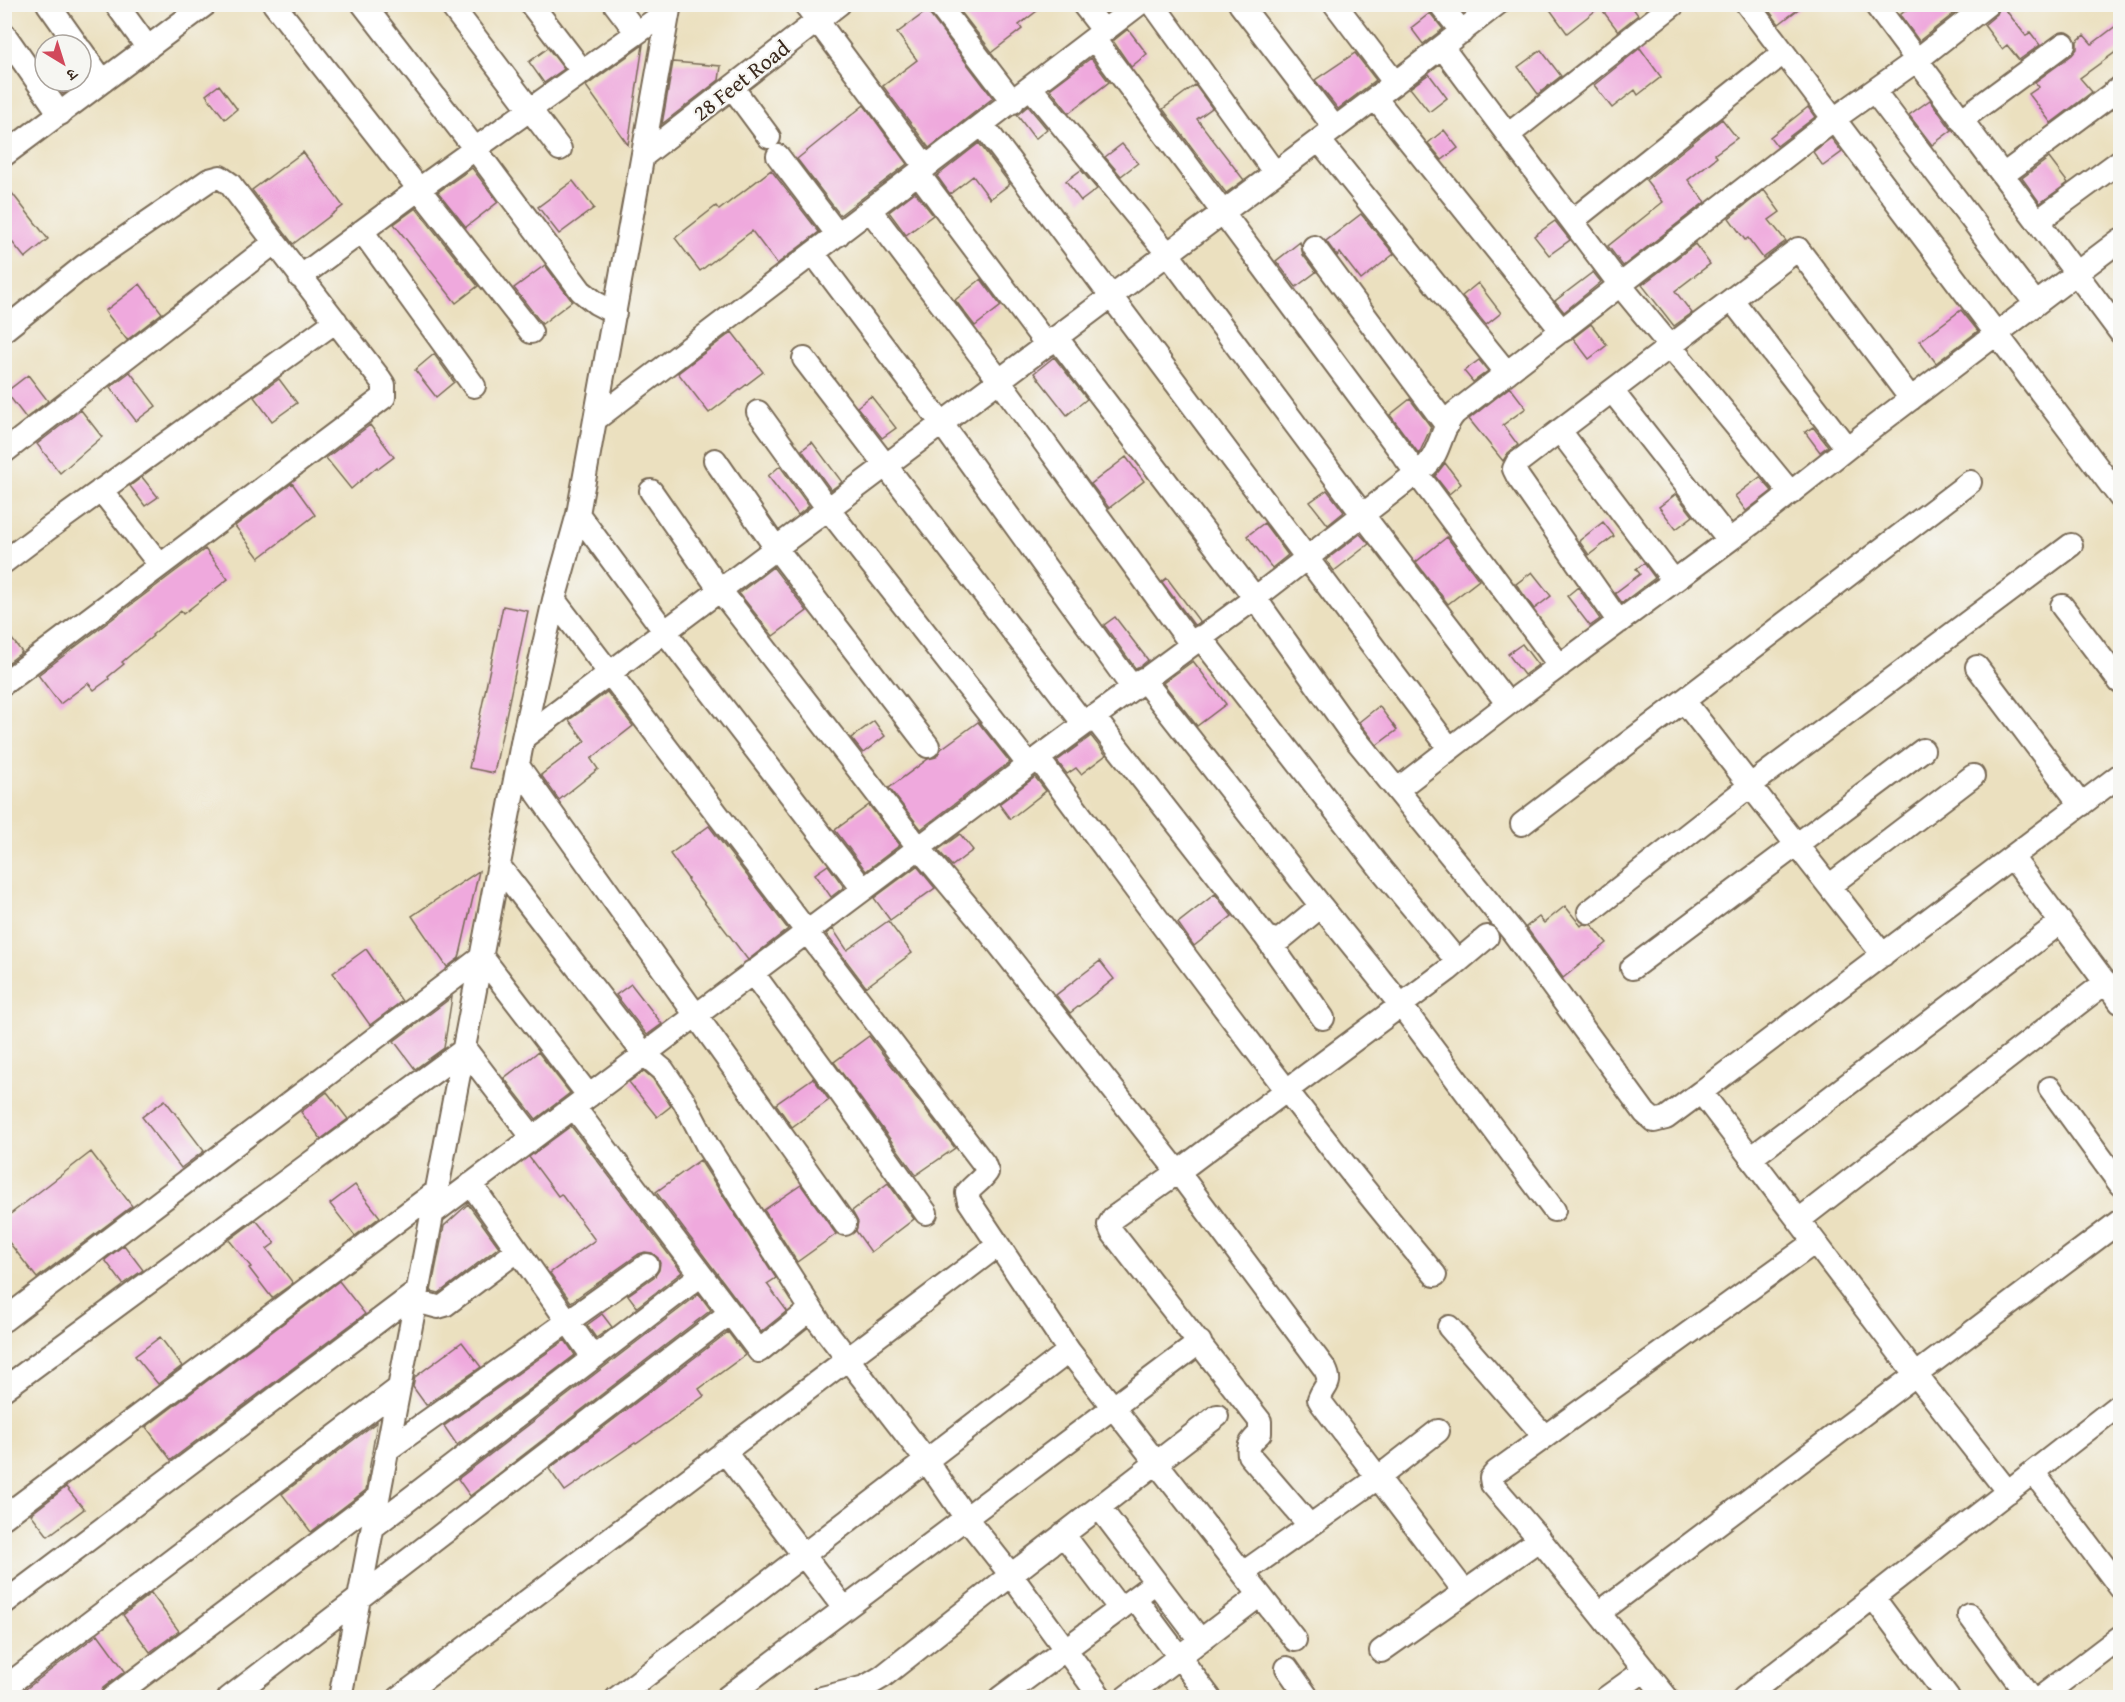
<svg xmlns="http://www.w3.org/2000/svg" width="2125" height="1702" font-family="'Gentium Book Plus','Noto Serif Devanagari',serif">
<rect width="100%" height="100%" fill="#f6f6f2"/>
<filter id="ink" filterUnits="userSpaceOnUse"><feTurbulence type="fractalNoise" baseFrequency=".0167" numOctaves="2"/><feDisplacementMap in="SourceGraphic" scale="12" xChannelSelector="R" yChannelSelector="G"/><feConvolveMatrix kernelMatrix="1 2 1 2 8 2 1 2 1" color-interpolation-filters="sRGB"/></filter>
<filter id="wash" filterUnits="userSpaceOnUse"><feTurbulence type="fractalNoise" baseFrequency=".008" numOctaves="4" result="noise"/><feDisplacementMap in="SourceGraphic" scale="24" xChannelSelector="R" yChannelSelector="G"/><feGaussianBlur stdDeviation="1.35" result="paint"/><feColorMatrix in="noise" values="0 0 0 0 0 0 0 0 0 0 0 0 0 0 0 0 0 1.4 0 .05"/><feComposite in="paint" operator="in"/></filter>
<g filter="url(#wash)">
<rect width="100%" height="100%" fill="#ebe0bf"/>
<g id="blocks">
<path fill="#efa9dd" d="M971,4H1046L1019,25L1022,29L992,52L961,12Z
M1546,4H1630L1638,15L1618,31L1600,7L1567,33Z
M1764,4H1805L1779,24Z
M1914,4H1966L1919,41L1900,15Z
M2001,4L2026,36L2030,32L2040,45L2019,60L2007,45L2002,49L1984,25L1997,14Z
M927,11L993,98L929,148L883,86L917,60L897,33Z
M1430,13L1443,29L1423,44L1411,28Z
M2121,22V48L2080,78L2092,92L2051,123L2029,94L2039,87L2035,82L2072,55L2077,49V41L2084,35L2092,44Z
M1128,29L1147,54L1131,67L1113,41Z
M643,45L628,145L586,86Z
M548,48L564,69L544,83L529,62Z
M1640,48L1661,77L1638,95L1635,90L1612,108L1594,85Z
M1541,50L1561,76L1538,94L1518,67Z
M1355,53L1376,80L1338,109L1315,80Z
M1091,58L1109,82L1069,113L1050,89Z
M673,62L721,66L719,80L662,124Z
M1429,74L1447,98L1429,112L1410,88Z
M53,81H80L63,94Z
M219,85L237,109L225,119L206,95Z
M1195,85L1212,108L1197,119L1244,180L1226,193L1163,109Z
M1930,100L1952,130L1932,145L1909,115Z
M864,105L907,164L840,215L797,159Z
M1028,106L1047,129L1035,139L1017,115Z
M1808,107L1815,117L1777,146L1770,137Z
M1722,119L1737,138L1715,154L1717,157L1688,180L1705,202L1623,266L1608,246L1663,202L1646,180Z
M1444,130L1458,148L1442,160L1428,143Z
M1831,138L1842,152L1823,166L1813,152Z
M979,143L1010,184L990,199L973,176L950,194L937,176Z
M1122,144L1138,163L1121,176L1105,157Z
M303,152L343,206L293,244L252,190Z
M2049,158L2068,183L2040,203L2022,178Z
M472,168L498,202L466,227L438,192Z
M771,170L819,232L777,264L752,231L700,271L675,238L716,206L719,210Z
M1081,170L1097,189L1081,201L1066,181Z
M573,181L594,208L559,234L538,207Z
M4,183L48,239L25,258L4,232Z
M1764,190L1780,212L1769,220L1786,241L1763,258L1748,238L1745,240L1729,218Z
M915,192L933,215L906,235L889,212Z
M416,208L478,286L456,303L394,224Z
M1361,214L1394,254L1361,280L1340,253L1337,256L1326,241Z
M1555,221L1570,240L1549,255L1534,236Z
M1300,242L1303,255L1316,272L1296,287L1276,261Z
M1695,244L1710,264L1675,291L1692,313L1674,326L1642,285Z
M545,265L572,301L542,324L514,288Z
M1593,272L1601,282L1564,312L1555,301Z
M981,279L1001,306L975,326L955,300Z
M1478,283L1501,313L1486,325L1462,296Z
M140,284L162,313L127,340L105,311Z
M1961,310L1978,331L1936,363L1920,341Z
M1591,324L1607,345L1589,359L1573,338Z
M732,332L763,372L709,413L678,373Z
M434,354L454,382L436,397L415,370Z
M1054,357L1087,399L1067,415L1034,373Z
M1479,360L1488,371L1473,382L1464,371Z
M130,372L156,406L136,421L110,387Z
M28,375L48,401L26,418L6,392Z
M279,379L297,403L272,421L254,397Z
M1510,387L1526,408L1503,425L1518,445L1508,453L1503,461L1469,419Z
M871,396L896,428L882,438L857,407Z
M1410,399L1431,427L1419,454L1390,415Z
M81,410L102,437L60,473L37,444Z
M370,425L394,457L378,469L377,467L351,489L326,458Z
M1813,427L1828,446L1820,452L1805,432Z
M812,442L842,482L831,490L802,450Z
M1126,457L1144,481L1109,508L1091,484Z
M1445,463L1461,484L1449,494L1435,476Z
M780,466L809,506L798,515L768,476Z
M142,477L158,497L145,506L130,486Z
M1760,477L1772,491L1746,511L1735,496Z
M292,483L315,515L259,558L235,526Z
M1327,490L1344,512L1328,525L1310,502Z
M1676,494L1693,516L1676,529L1659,507Z
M1603,522L1614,536L1589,555L1579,541Z
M1264,523L1288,555L1272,568L1247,536Z
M1360,534L1369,544L1334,571L1326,560Z
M1447,537L1479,580L1448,604L1416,562Z
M205,549L228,579L183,614L181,611L152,635L153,636L122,662L124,664L108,677L109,679L94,690L88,683L60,704L38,675Z
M1644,563L1655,578L1622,603L1615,593L1640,574L1636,569Z
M773,567L807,611L773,636L739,593Z
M1532,572L1551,596L1534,609L1516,584Z
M1167,578L1200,622L1197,624L1194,625L1162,582Z
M1578,587L1600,619L1590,626L1567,596Z
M503,606L528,611L494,773L469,768Z
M1115,617L1148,660L1141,666L1135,668L1104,625Z
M4,629L22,652L4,666Z
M1522,644L1538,665L1524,675L1508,654Z
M1193,661L1226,704L1197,726L1163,683Z
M607,692L633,726L591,759L598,769L559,800L541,775L585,741L569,720Z
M1379,706L1397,730L1377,745L1359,722Z
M874,721L885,736L863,753L851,738Z
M978,722L1010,762L921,829L889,788L928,759L936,757L941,749Z
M1091,736L1106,755L1081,774L1076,768L1067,774L1057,761Z
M1035,777L1046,791L1010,819L999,804Z
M869,805L900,845L866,871L835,830Z
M709,826L788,929L748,960L687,880L688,879L670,854Z
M960,834L973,850L952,866L938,850Z
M828,865L844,887L831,897L815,874Z
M917,866L935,888L890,920L874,898Z
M479,871L461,950L459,958L447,967L412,916Z
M1215,894L1232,916L1194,946L1178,923Z
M1565,906L1581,926L1583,924L1592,925L1607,943L1563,978L1526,927L1539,917L1544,923Z
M888,921L912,953L866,987L826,934L833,929L847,950Z
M366,949L402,1001L370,1025L333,973Z
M1100,961L1114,979L1070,1013L1056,995Z
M631,984L662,1024L647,1035L616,995Z
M452,997L444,1048L415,1069L394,1041Z
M869,1036L955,1148L916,1175L834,1062Z
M538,1052L570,1093L536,1119L504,1078Z
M644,1071L653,1079L671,1106L657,1117L629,1082Z
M813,1078L829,1100L792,1127L776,1104Z
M327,1092L348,1119L321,1139L301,1112Z
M165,1100L204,1151L181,1168L142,1117Z
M571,1126L682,1272L637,1307L628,1295L655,1276L659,1270L660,1263L658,1258L652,1253L645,1252L639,1254L571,1302L550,1273L595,1240L561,1194L558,1196L529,1157Z
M91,1152L132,1206L37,1278L4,1236V1219Z
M700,1160L776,1278L767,1284L787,1311L761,1332L656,1192Z
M888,1183L914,1219L871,1252L856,1231L858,1222L852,1211Z
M355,1185L380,1217L355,1236L330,1204Z
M801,1185L836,1234L797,1262L764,1210Z
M468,1204L499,1247L439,1293L431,1291L444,1226Z
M256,1220L275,1243L267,1249L293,1283L272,1298L249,1268L251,1267L229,1240Z
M124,1245L143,1270L123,1284L105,1260Z
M339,1281L365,1314L171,1460L146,1427Z
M699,1294L711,1310L470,1496L458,1479Z
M602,1314L612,1327L596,1338L587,1325Z
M728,1332L745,1355L699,1389L704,1396L636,1444L635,1443L565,1491L549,1469Z
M160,1337L182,1366L158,1384L135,1356Z
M565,1340L575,1355L457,1445L444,1426Z
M462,1342L481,1367L426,1405L413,1387L415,1377Z
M377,1422L366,1490L311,1532L282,1494Z
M66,1487L84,1509L48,1536L31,1514Z
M151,1593L179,1631L150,1652L123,1615Z
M98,1634L125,1671L103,1688L99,1698H14Z"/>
</g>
</g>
<g filter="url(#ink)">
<use href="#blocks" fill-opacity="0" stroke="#796a56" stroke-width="1.5"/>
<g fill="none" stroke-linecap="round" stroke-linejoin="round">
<defs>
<path id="street" d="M48,4L77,45
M116,4L148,48
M274,4L531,332
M363,4L476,150L581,291L596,303L615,313
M450,4L560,149
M531,4L583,72
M615,4L637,33
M805,4L926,167
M938,4L1013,102
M1083,4L1104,31
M1153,4L1275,173
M1240,4L1335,128
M1335,4L1395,83
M1440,4L1462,32
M1747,4L2120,497
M1875,4L2120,332
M4,34L60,114
M1094,39L1560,666
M1442,47L1620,285L1791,493
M81,50L103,81
M732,87L769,137
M1031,88L1168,254L1363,515L1508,704
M1874,91L2036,304
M1375,98L1562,331
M1961,120L2064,44
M982,124L1450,749
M1508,135L1674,4
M1319,140L1507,373
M4,155L206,4
M643,156L839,4
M778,156L838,235
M918,173L1047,345
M2003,175L2120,88
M870,210L999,380L1191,644
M1572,221L1783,53
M2038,221L2120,161
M362,231L474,386
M1314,247L1447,426
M813,253L942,424L1132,687
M300,277L419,189L669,10
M1732,300L1847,448
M4,330L84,266L209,180L220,177L230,184L380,379L384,385V397L4,683
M1056,337L1255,598L1353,736L1513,932L1645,1113L1654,1121L1666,1118L1701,1092
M804,359L1084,724
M1613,392L1729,540
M758,412L828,509L1029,765
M596,419L1139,4
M1560,431L1674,581
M4,452L274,243
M715,460L776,548L928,746
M101,490L160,565
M651,491L720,590L919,848L990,933L1178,1172L1325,1369C1333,1385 1324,1385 1319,1399L1322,1404L1465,1592
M578,514L665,632L863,889
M4,562L49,528L336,321
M554,600L984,1164L987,1172C981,1181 973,1185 967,1193L969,1201L1069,1351
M2062,606L2120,682
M1619,622L1518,477L1514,469L1517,463L1798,249L1911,399
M1200,637L1380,868L1457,961
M1977,667L2081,805
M1143,679L1321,906
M1684,701L1883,955
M1093,716L1265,936L1273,940L1281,939L1321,906L1400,1004L1554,1210
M523,738L1395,83L1497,4
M1038,758C1168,932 1295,1109 1435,1275
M518,766L845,1224
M1398,789L1508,704L1751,524L1875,426L2120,240
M1522,824L1970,482
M2012,857L2120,1002
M499,866L644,1054L663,1070L684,1101L708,1147L820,1323L926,1460L966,1518L1011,1575L1101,1698
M1829,886L1973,776
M1589,912L1756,781L2071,545
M1265,936L1323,1018
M482,957L589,1096
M1632,968L1923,750
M752,972L837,1088L926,1213
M2050,1088L2120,1184
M574,1107L759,1351L810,1310
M1751,1158L2061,922
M471,1184L593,1357
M433,1213L1029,765L1255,598L1427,465C1441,451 1441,427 1455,413L1834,119L1917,60L1988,4
M1799,1220L2106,982
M1815,1242L1916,1375L2008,1492
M416,1301L438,1307L445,1305L517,1251
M4,1320L482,957
M1449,1327L1545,1437
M4,1389L465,1049L533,1138
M387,1450L647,1265
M724,1451L844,1608
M2033,1472L2120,1587
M1099,1507L1200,1640
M4,1517L437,1191
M1310,1526L1249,1455C1247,1445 1253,1440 1260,1433V1421L1112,1232L1109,1225L1113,1218L1178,1172L1287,1090L1448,970L1487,937
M373,1527L701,1275
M1063,1534L1120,1609
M1243,1573L1379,1477L1438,1431
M1260,1595L1295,1640
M1873,1597L1948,1698
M1135,1598L1210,1698
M4,1603L418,1291
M1599,1613L2120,1221
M1969,1615L2030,1698
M1381,1651L1540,1539
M1287,1668L1308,1698
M4,1688L399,1388
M112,1698L378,1498
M229,1698L730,1313
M340,1698L523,738L554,600L578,514L670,4
M399,1698L997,1246
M617,1698L1069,1351L1260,1595L1125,1698
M726,1698L1200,1342
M822,1698L865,1687L882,1677L1011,1575L1217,1416
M1000,1698L1156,1582
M1606,1698L1645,1670
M1667,1698L1537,1536L1492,1484L1491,1478L1496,1472L1815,1242L1701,1092L2120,775
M1744,1698L2120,1404
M2040,1698L2120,1637"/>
</defs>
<use href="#street" stroke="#796a56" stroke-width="26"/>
<use href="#street" stroke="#fff" stroke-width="22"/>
</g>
</g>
<g text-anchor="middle" stroke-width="4.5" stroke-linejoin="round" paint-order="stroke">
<g font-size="22" fill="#3b2a1e" stroke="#f6f6f2">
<text transform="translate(741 80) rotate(-38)" y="8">28 Feet Road</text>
</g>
</g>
<rect width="2125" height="1702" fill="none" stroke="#f6f6f2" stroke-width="24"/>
<g transform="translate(63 63) rotate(142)"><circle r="28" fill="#f6f6f2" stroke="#aba49d" stroke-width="1.5"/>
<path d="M0-4.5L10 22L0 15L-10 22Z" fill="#d1495b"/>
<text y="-9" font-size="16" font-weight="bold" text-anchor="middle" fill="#3b2a1e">उ</text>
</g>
</svg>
